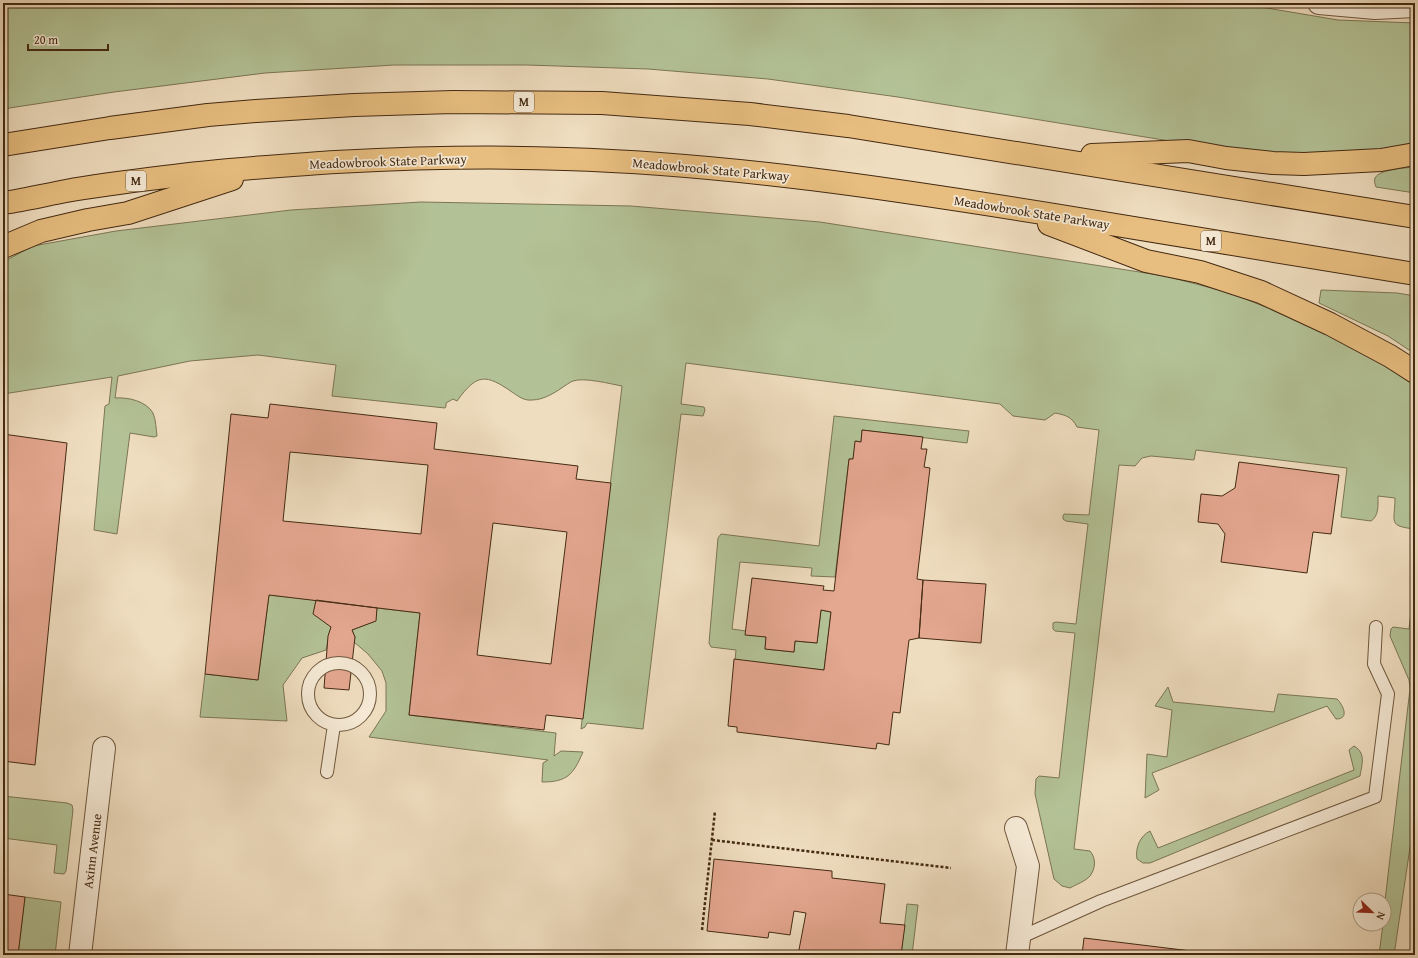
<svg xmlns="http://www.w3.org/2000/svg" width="1418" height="958" font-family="'Gentium Book Plus',serif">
<rect width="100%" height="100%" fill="#efddbf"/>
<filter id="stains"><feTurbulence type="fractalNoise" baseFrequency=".005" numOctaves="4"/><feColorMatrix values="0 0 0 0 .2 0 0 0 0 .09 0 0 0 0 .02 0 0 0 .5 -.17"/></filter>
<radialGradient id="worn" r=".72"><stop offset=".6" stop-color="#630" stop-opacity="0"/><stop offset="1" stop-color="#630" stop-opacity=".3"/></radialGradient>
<path fill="#b3c296" stroke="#7c7654" d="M3,3H1237L1338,20L1415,23V142L1395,148L1306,156L1213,148L898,97L768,79L648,69L527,65H394L265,73L114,92L3,109Z
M1415,167V193L1376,187C1375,184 1374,181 1375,178C1380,169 1405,168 1415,167Z
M421,202L631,206L820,222L1165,276L1231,293L1319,329L1385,366L1415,386V529C1387,526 1395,522 1395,498L1378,496C1378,505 1379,516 1371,521L1341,517L1347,468L1196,450L1194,460L1151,456L1142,458L1135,466L1119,465L1074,849L1090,851C1096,858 1096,868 1090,876C1086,881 1075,885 1070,888L1062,886L1054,879L1035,794L1036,779L1039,776L1059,778L1075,633L1055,631L1053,629V623L1056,622L1076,624L1088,524L1066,521L1063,519V516L1064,514L1089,515L1099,430L1077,427C1072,417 1066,415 1055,413L1045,420L1013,416L1000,404L686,363L681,404L704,407L705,410L703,416L681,414L643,729L587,723L585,727L581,729L622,386C611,384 584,377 573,381C570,382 568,384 566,385C556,392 544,400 532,400C524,401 518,396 512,392C486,374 477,373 457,401L453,399L446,403V406L445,408L332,396L336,365L258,355L190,361L118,376L115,398C128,397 146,401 153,413C156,420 156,429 157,436L154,437L130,433L117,534L94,530L105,406L109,404L112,377L3,394V262L33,246L116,231L291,210Z
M1321,290L1397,293L1415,296V354L1388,336L1319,303Z
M834,416L969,431L967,443L862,430L861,442L856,441L853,459H849L835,577L811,576L812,568L740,562L732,629L746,631L766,637L765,649L794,652L795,641L817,643L821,610L831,612L824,670L735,661L736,650L711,647L709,643L718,538L721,534L819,546Z
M1415,579V814L1394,955H1379L1383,924H1384V910L1388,875L1410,689L1409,680L1390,636L1391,629L1393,627L1409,629Z
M269,595L316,600L331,627L326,650L302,658L283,685L287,721L200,717L205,674L258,680Z
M377,608L420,613L409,715L556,733L554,756L561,751L583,752C573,775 567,782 542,782L543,763L548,760L369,737L386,711V683L382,671L368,654L354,642L355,637L352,630L375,621Z
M1168,687L1173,702L1274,712L1278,694L1337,699C1343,705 1350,719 1336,719L1327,706L1152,773L1159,790L1145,798L1147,754L1167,757L1172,710L1155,706Z
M1354,746C1366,753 1362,764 1360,776L1150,863H1143L1137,859C1135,848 1140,836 1150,831L1158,848L1354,770L1349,750Z
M3,796L67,803L72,805L73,810L66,871L64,874L54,873L57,845L3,838Z
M25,897L61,902L55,955H18Z
M907,904L918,905L912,955H901Z"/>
<path fill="#e4a790" stroke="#442a12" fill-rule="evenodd" d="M270,404L437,423L434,449L578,466L576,479L611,483L583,719L546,715L544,730L409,715L420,613L269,595L258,680L205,674L231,414L268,418ZM290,452L428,465L421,534L283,521ZM493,523L567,532L551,664L477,655Z
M862,430L923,437L921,449H927L924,467L930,468L917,579L923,580L919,638L909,640L900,713L893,712L889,745L877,743L876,749L737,732V727L728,726L734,659L824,670L831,612L821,610L817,643L795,641L794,652L765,649L766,637L745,635L752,578L824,586L823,590L834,591L849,459H853L855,441L861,442Z
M3,434L67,443L35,765L3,761Z
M1239,462L1339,475L1331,534L1313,532L1307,573L1221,562L1225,534L1218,524L1198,522L1201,494L1222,496L1235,488Z
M923,580L986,584L981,643L919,638Z
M316,600L377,608L376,621L352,630L355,637L349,690L324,688L328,636L331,627L313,614Z
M714,859L832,871V878L885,884L880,923L905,925L901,955H798L806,913L794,911L790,935L769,932L768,938L707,931Z
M3,894L25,897L18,955H3Z
M1084,938L1224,955H1082Z"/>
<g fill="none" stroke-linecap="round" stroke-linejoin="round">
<defs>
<path id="lane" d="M308 694a31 31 0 1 1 62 0a31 31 0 1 1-62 0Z
M327,772L334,725
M1019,938L1101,901L1375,797L1388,694L1374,664L1376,627"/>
<path id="street" d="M1319,3L1375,8L1415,6
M1016,828L1028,866L1017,955
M80,955L104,748"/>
<path id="highway" d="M3,145L110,128L208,115L256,111L354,105L453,102L602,103L750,114L848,126L1415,217
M1092,155L1188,151L1226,158L1273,163L1304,164L1381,160L1415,154
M3,203C24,200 45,195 66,191C99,185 132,181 165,177C222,169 279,166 336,162C412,158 489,156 565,159C730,164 893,189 1055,215C1175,235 1295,254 1415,274
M1049,224L1146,261L1200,272L1261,292L1330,324L1390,356L1415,372
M3,247L41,231L88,220L128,213L232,179"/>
</defs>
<use href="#lane" stroke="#6f573d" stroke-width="14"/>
<use href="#street" stroke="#6f573d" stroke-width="24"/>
<use href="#highway" stroke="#442a12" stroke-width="24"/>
<path stroke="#442a12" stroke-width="2.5" stroke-dasharray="3 2" stroke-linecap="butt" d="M712,840L951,868
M702,930L715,811"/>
<use href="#lane" stroke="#f5e9d5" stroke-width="12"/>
<use href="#street" stroke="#f5e9d5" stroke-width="22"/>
<use href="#highway" stroke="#e8be80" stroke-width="22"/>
</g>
<g text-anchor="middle" stroke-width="3.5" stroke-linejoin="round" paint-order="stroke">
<g fill="#f5e9d5" stroke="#79634c" stroke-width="1">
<rect x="514" y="92" width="20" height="20" rx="3"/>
<rect x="126" y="171" width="20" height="20" rx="3"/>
<rect x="1201" y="231" width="20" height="20" rx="3"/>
</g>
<g font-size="12" font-weight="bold" fill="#442a12">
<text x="524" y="106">M</text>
<text x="136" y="185">M</text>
<text x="1211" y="245">M</text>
</g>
<g font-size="13" fill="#442a12" stroke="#f5e9d5">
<text transform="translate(388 161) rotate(-2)" y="5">Meadowbrook State Parkway</text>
<text transform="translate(711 169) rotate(5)" y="5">Meadowbrook State Parkway</text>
<text transform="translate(1032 212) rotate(9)" y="5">Meadowbrook State Parkway</text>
<text transform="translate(92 851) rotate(-83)" y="5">Axinn Avenue</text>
</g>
</g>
<rect width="1418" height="958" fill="none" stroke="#efddbf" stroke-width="16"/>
<rect x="4" y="4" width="1410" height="950" fill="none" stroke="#442a12" stroke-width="2"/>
<rect x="8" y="8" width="1402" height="942" fill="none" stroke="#442a12"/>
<g transform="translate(1372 912) rotate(113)"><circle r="19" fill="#f5e9d5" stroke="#ae9d87"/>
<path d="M0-3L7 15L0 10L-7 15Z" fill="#8f2418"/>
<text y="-6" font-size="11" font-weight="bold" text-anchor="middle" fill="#442a12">N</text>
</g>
<path d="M28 44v6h80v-6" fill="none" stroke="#442a12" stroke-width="2"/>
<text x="34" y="44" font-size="12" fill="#442a12" stroke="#f5e9d5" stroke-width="3" paint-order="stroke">20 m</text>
<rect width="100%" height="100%" filter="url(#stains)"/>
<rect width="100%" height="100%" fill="url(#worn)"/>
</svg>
